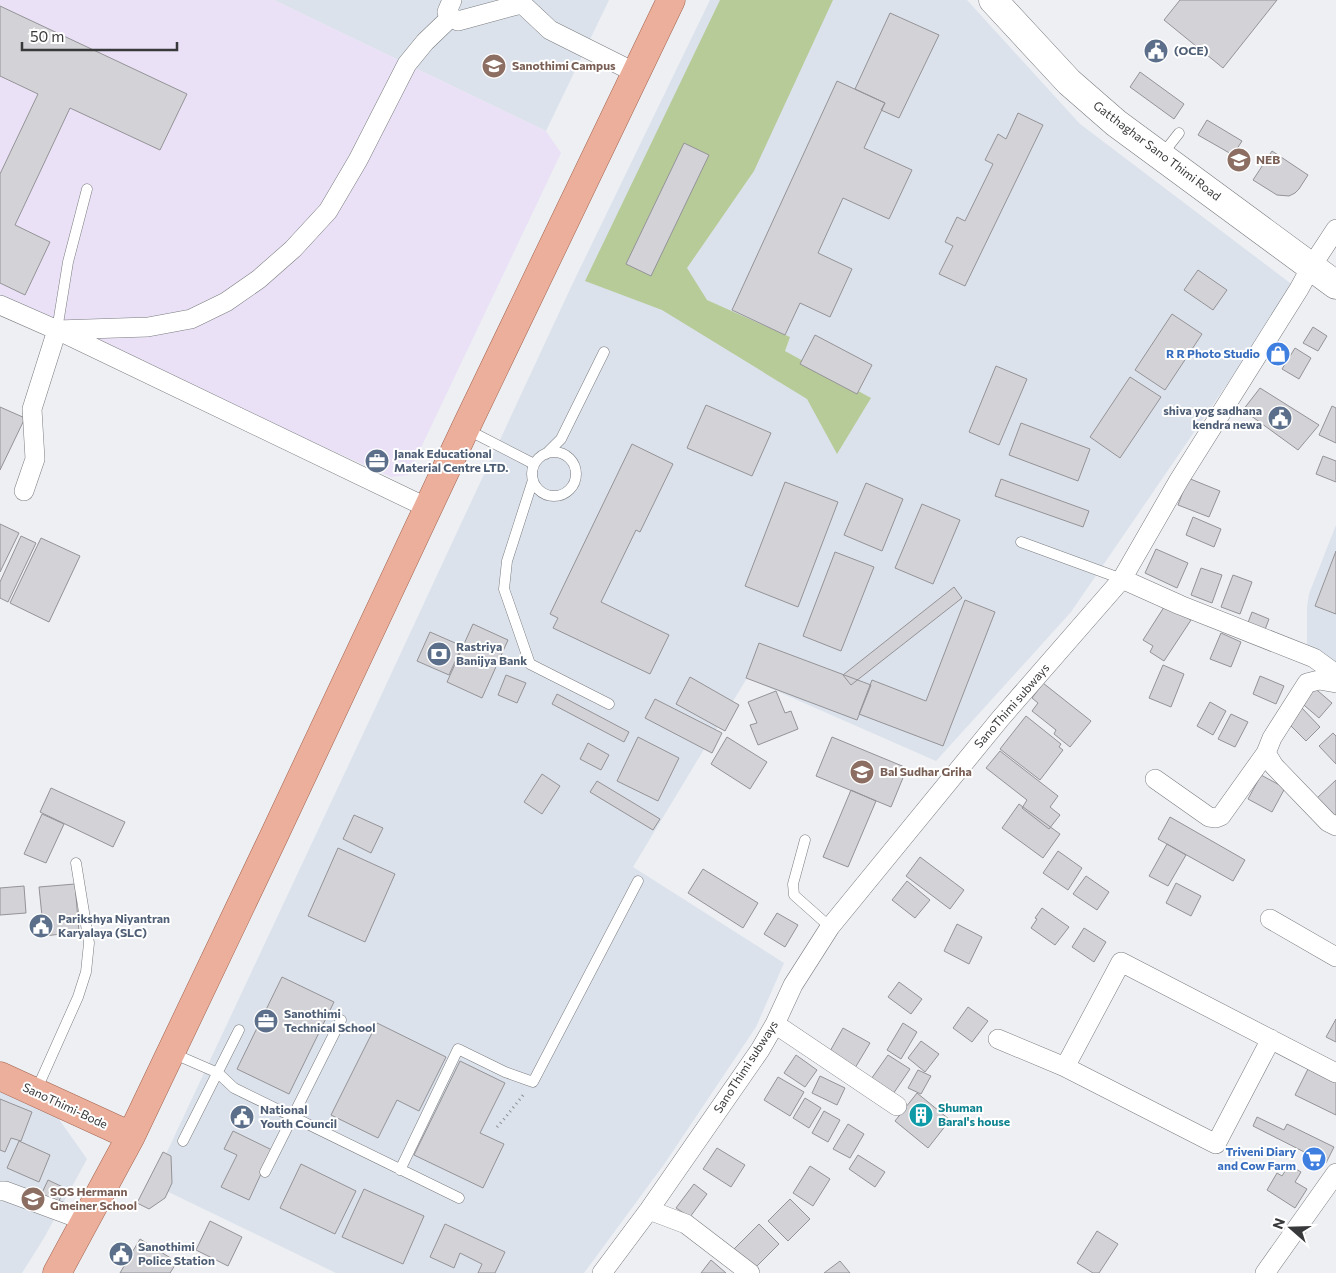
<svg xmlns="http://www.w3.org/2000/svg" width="1336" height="1273" font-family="Commissioner,sans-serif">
<rect width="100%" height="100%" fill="#edeff3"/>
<path fill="#dbe2ec" d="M274,0H609L546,131Z
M710,0H967L1080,124L1294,286L1071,612L936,761L747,678L633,867L784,963L756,1027L665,1163L584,1273H336L152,1184L379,700L572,285Z
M1336,525V670L1307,649V607L1309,594Z
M0,1090L58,1118L87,1159L44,1238L22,1273H0Z"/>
<path fill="#eae1f6" d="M0,0H274L546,131L561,153L408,475L391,477L0,302Z"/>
<path fill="#b7cb98" d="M720,0H833L754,171L687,268L707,300L790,337L785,351L871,398L837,454L807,399L662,310L585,281Z"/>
<path fill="#d3d2d6" stroke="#949397" d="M1180,0H1277L1223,68L1164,20Z
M0,6L187,94L160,150L70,108L15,225L50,242L25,295L0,283V174L38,94L0,76Z
M890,13L939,35L899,118L881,110L885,103L855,89Z
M1140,72L1184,104L1174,119L1130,87Z
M837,81L885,103L864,148L912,170L889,219L843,198L818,253L852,269L830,317L800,303L785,335L732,310Z
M1018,113L1043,125L965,286L939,274L953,246L945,242L957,217L965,221L993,164L985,160L998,134L1006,139Z
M1207,120L1242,141L1233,155L1198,135Z
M684,143L709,155L651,276L626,264Z
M1272,151L1308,175L1299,189L1295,193L1289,196L1277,195L1253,180Z
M1198,270L1227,290L1213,310L1184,290Z
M1172,314L1202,334L1165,390L1135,370Z
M1313,327L1327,336L1318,351L1303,343Z
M815,335L872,365L857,394L800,364Z
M1295,348L1311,358L1299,379L1282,369Z
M996,366L1027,379L999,445L969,432Z
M1130,377L1161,397L1120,458L1090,437Z
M1260,388L1319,425L1298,450L1243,410Z
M706,405L771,433L752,476L687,448Z
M1332,406L1336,408V443L1319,435Z
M0,407L25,418L0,470Z
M1021,423L1090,449L1078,481L1009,455Z
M632,444L673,464L640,532L636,530L601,602L669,635L650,674L553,628L558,618L550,614Z
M1323,456L1336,461V482L1316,474Z
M1188,478L1220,491L1209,517L1178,505Z
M1001,479L1089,511L1083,527L995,496Z
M785,482L838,502L798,607L745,586Z
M866,483L903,499L882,551L844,535Z
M922,504L960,520L933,584L895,568Z
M1193,517L1221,529L1214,547L1186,535Z
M0,524L19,533L0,572Z
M21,536L36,543L8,602L0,598V582Z
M41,538L80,556L49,622L10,603Z
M1156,549L1188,563L1177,588L1145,573Z
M1336,551V614L1315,606Z
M835,552L874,567L841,651L803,636Z
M1201,568L1222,575L1212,603L1191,595Z
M1233,575L1252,582L1240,614L1221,607Z
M954,587L962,598L851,685L843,675Z
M965,600L995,612L943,746L859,714L872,680L926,701Z
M1166,604L1191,620L1164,661L1150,652L1153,646L1143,640Z
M1252,612L1269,619L1263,635L1246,628Z
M473,624L508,640L482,698L447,682Z
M430,632L462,646L449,675L417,661Z
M1221,633L1241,642L1231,667L1210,659Z
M759,643L871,685L857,720L746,678Z
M1163,665L1184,674L1171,707L1149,698Z
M506,675L526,683L517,703L498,695Z
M1260,676L1284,686L1276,704L1253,694Z
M690,677L739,705L725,731L676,704Z
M1043,683L1091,721L1070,747L1054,734L1056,730L1032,711L1038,703L1032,698Z
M1311,685L1332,703L1319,718L1298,700Z
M776,691L785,713L791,711L798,729L758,745L750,725L757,723L748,702Z
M557,694L629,732L624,742L552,704Z
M655,699L722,733L712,753L645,718Z
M1210,702L1226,711L1213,735L1197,726Z
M1301,707L1320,727L1306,741L1287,722Z
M1231,714L1248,722L1235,747L1218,739Z
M1026,716L1061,744L1059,747L1063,750L1040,780L1000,749Z
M1333,733L1336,736V764L1319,746Z
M638,737L679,758L658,801L617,781Z
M727,737L767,762L750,789L711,764Z
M832,737L907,768L891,807L816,776Z
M588,743L609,755L601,770L580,759Z
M1000,751L1058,796L1050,807L1060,815L1049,829L1022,808L1027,800L986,768Z
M542,774L560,786L542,814L524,802Z
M1261,775L1285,788L1272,812L1248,799Z
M1336,780V817L1317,798Z
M597,781L660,819L653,830L590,792Z
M51,788L125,822L113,847L40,812Z
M851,790L876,801L848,867L823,857Z
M1019,804L1060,834L1043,858L1002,828Z
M42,814L64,824L46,863L24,854Z
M354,815L383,828L371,853L343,839Z
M1170,817L1245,860L1233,881L1158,839Z
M1167,844L1186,855L1168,886L1149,876Z
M338,848L395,874L365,942L308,916Z
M1058,851L1082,868L1068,890L1043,873Z
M920,857L964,890L950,909L906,876Z
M703,869L758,903L743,928L688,893Z
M1086,876L1109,892L1097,910L1073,894Z
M907,881L930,900L915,918L892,900Z
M1176,883L1201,896L1191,916L1166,903Z
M75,884L79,932L44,936L39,887Z
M24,886L26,913L0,915V888Z
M1042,908L1069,927L1055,945L1031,928L1037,919L1035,918Z
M777,913L798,925L785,947L764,934Z
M957,924L982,937L969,964L944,951Z
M1084,928L1106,942L1094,962L1072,947Z
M282,977L334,1002L289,1094L237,1069Z
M899,982L922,999L911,1014L888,997Z
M968,1007L988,1021L972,1042L953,1028Z
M1336,1019V1042L1326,1037Z
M377,1023L446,1057L419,1111L397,1100L378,1138L331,1115Z
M903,1023L917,1032L901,1059L887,1050Z
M843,1028L870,1043L855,1068L829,1053Z
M921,1041L939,1054L925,1072L908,1058Z
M796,1055L817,1070L805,1087L784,1073Z
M888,1055L910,1069L891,1097L869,1082Z
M460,1061L505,1083L480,1133L504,1144L483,1188L414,1155Z
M1309,1067L1336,1080V1115L1295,1095Z
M918,1070L931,1076L921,1094L908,1088Z
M820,1076L845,1088L837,1105L812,1093Z
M778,1077L804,1092L790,1116L764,1100Z
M917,1093L950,1120L928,1148L895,1121Z
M805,1098L821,1108L809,1128L793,1118Z
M0,1099L32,1112L21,1141L11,1138L5,1152L0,1150Z
M824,1111L840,1120L828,1142L812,1133Z
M1257,1117L1284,1130L1287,1124L1334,1147L1326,1163L1253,1126Z
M848,1124L864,1134L850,1158L833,1149Z
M233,1131L272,1150L249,1200L221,1187L237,1155L224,1149Z
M19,1141L50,1155L39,1182L7,1168Z
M717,1148L745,1165L731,1187L703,1169Z
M163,1152L171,1156L172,1183L165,1198L149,1209L137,1203Z
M858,1155L885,1172L875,1187L849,1169Z
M301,1164L356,1191L335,1234L280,1208Z
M1289,1165L1301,1172L1295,1182L1307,1189L1295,1208L1267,1190L1277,1173L1282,1176Z
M810,1166L830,1179L813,1206L793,1193Z
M48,1180L65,1188L58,1203L41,1195Z
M694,1184L707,1194L690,1217L676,1208Z
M364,1189L424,1216L403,1264L342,1237Z
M790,1199L810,1219L788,1241L768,1221Z
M210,1221L242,1237L228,1266L196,1250Z
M445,1224L505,1252L495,1273H478L482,1264L460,1253L454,1268L430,1257Z
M759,1224L779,1244L753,1270L733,1250Z
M1097,1231L1118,1244L1099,1273H1093L1077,1263Z
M140,1239L177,1262L170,1273H120Z
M711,1260L726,1273H701Z
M840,1261L850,1273H824Z"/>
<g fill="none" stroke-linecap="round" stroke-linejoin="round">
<defs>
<path id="lane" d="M1161,156L1179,133
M57,330L68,262L87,189
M466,429L534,464
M532 474a22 22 0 1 1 44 0a22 22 0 1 1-44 0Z
M546,454L561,439L604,352
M533,480L507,561L504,589L530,664L609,704
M1021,542L1122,579
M805,840L793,884L794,895L830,927
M172,1053L218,1073L234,1088L459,1198
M36,1091L78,997L86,972L89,943L76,863
M183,1141L239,1030
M400,1170L458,1049L505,1072L533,1082L638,881
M265,1172L341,1020"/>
<path id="street" d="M452,0L447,12L451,17L458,21L521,4
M518,0L550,30L636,73
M0,305L57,330L428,508
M24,491L35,459L32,409L57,330L148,327L191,319L226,302L259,279L293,249L328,211L358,160L407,64L425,42L451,17
M1122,579L1180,605L1314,658L1336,674
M1336,683L1319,680L1307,683L1272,738L1266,753L1274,766L1328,822L1336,826
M1155,779L1209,817L1216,818L1221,816L1266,753
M1270,919L1336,957
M775,1024L897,1106
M998,1039L1065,1067L1216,1144L1271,1039
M1065,1067L1121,962L1336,1073
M0,1191H5L86,1221
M649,1210L686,1224L750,1273
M602,1273L649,1210L760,1050L775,1024L793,985L830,927L1000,719L1122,579L1179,480L1299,289L1311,267L1336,229
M1265,1273L1336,1173"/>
<path id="secondary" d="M993,0L1069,82L1116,123L1336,285"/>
<path id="primary" d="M0,1076L131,1136
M57,1273L131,1136L272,840L465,429L671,0"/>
</defs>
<use href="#lane" stroke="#7a7c7f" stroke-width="11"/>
<use href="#street" stroke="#7a7c7f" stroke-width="20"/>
<use href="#secondary" stroke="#7a7c7f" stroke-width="29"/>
<use href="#primary" stroke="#a3634e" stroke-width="29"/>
<path stroke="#8e8f92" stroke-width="3" stroke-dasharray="1 4" stroke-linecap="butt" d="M497,1127L505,1118L524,1094"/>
<use href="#lane" stroke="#fff" stroke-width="10"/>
<use href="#street" stroke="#fff" stroke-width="19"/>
<use href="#secondary" stroke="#fff" stroke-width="28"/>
<use href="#primary" stroke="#ebaf9b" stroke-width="28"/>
</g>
<defs>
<symbol id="civic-disc" viewBox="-11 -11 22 22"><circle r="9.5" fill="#5c6f8a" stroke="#fff"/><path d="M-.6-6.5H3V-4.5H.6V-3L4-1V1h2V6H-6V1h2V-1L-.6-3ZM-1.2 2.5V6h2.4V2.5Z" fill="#fff"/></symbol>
<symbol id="university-disc" viewBox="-11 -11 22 22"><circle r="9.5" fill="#8d6e63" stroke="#fff"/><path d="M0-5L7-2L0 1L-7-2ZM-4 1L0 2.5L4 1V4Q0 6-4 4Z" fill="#fff"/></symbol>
<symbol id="shop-disc" viewBox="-11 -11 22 22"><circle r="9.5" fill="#3f7fe0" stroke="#fff"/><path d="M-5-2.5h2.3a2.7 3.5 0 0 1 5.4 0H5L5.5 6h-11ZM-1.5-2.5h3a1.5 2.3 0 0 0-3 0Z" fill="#fff"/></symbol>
<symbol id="office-disc" viewBox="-11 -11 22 22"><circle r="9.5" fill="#5c6f8a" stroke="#fff"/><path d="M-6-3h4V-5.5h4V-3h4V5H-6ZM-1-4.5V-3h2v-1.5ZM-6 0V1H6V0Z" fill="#fff"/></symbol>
<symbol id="bank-disc" viewBox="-11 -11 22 22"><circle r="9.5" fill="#5c6f8a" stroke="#fff"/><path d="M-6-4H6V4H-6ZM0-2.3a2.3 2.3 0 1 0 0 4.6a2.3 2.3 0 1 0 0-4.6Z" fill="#fff"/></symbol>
<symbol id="school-disc" viewBox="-11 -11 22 22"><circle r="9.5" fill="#8d6e63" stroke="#fff"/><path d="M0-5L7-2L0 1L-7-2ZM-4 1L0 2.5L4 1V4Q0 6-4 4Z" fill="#fff"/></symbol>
<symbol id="building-disc" viewBox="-11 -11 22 22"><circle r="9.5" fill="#0f9aa8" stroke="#fff"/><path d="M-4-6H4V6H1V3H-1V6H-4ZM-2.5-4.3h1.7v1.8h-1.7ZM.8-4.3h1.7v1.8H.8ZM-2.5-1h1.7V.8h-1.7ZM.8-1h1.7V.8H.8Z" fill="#fff"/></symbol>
<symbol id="supermarket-disc" viewBox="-11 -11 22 22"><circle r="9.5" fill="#3f7fe0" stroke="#fff"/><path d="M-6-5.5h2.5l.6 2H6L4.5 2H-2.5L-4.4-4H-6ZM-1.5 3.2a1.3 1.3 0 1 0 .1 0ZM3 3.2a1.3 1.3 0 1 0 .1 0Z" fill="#fff"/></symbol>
</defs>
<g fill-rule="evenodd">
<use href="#civic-disc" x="1142" y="37" width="28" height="28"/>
<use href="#university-disc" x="480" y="52" width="28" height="28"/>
<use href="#university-disc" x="1225" y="146" width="28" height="28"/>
<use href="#shop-disc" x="1264" y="340" width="28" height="28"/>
<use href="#civic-disc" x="1266" y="404" width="28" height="28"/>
<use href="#office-disc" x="363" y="447" width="28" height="28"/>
<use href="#bank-disc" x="425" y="640" width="28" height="28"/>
<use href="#school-disc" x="848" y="758" width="28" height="28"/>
<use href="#civic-disc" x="27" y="912" width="28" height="28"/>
<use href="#office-disc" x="252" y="1007" width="28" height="28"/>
<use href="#building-disc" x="907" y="1101" width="28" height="28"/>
<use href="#civic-disc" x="228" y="1103" width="28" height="28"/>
<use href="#supermarket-disc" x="1300" y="1145" width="28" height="28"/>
<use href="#school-disc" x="19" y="1185" width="28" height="28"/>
<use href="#civic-disc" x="107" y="1240" width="28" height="28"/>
</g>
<g text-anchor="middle" stroke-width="4" stroke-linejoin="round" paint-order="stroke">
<g font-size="12" font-weight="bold" fill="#4e5e75" stroke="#fff" text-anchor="start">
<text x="1174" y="55">(OCE)</text>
<text x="1262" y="415" text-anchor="end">shiva yog sadhana<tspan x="1262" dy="14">kendra newa</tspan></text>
<text x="394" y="458">Janak Educational<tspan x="394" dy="14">Material Centre LTD.</tspan></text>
<text x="456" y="651">Rastriya<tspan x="456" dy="14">Banijya Bank</tspan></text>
<text x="58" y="923">Parikshya Niyantran<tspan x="58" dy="14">Karyalaya (SLC)</tspan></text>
<text x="284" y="1018">Sanothimi<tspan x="284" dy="14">Technical School</tspan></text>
<text x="260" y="1114">National<tspan x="260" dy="14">Youth Council</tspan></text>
<text x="138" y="1251">Sanothimi<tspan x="138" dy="14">Police Station</tspan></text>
</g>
<g font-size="12" font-weight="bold" fill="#785e54" stroke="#fff" text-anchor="start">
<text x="512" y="70">Sanothimi Campus</text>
<text x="1256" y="164">NEB</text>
<text x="880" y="776">Bal Sudhar Griha</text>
<text x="50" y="1196">SOS Hermann<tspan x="50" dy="14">Gmeiner School</tspan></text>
</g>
<g font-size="12" fill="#38393a" stroke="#fff">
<text transform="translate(1157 151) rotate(37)" y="4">Gatthaghar Sano Thimi Road</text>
<text transform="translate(1012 706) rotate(-49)" y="4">SanoThimi subways</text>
<text transform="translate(746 1067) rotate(-57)" y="4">SanoThimi subways</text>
<text transform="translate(65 1106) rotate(25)" y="4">SanoThimi-Bode</text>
</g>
<g font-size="12" font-weight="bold" fill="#366cbe" stroke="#fff" text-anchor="end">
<text x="1260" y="358">R R Photo Studio</text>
<text x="1296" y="1156">Triveni Diary<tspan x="1296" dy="14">and Cow Farm</tspan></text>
</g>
<g font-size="12" font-weight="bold" fill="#0d838f" stroke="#fff" text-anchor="start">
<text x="938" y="1112">Shuman<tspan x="938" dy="14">Baral's house</tspan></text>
</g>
</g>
<g transform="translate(1291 1228) rotate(290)" stroke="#ffffff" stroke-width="4" paint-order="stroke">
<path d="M0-4L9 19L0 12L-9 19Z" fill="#38393a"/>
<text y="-8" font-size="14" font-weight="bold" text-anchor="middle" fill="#38393a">N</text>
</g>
<path d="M22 42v8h155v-8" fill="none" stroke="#38393a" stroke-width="2.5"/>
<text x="30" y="42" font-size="15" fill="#38393a" stroke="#ffffff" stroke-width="4" paint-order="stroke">50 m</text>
</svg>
